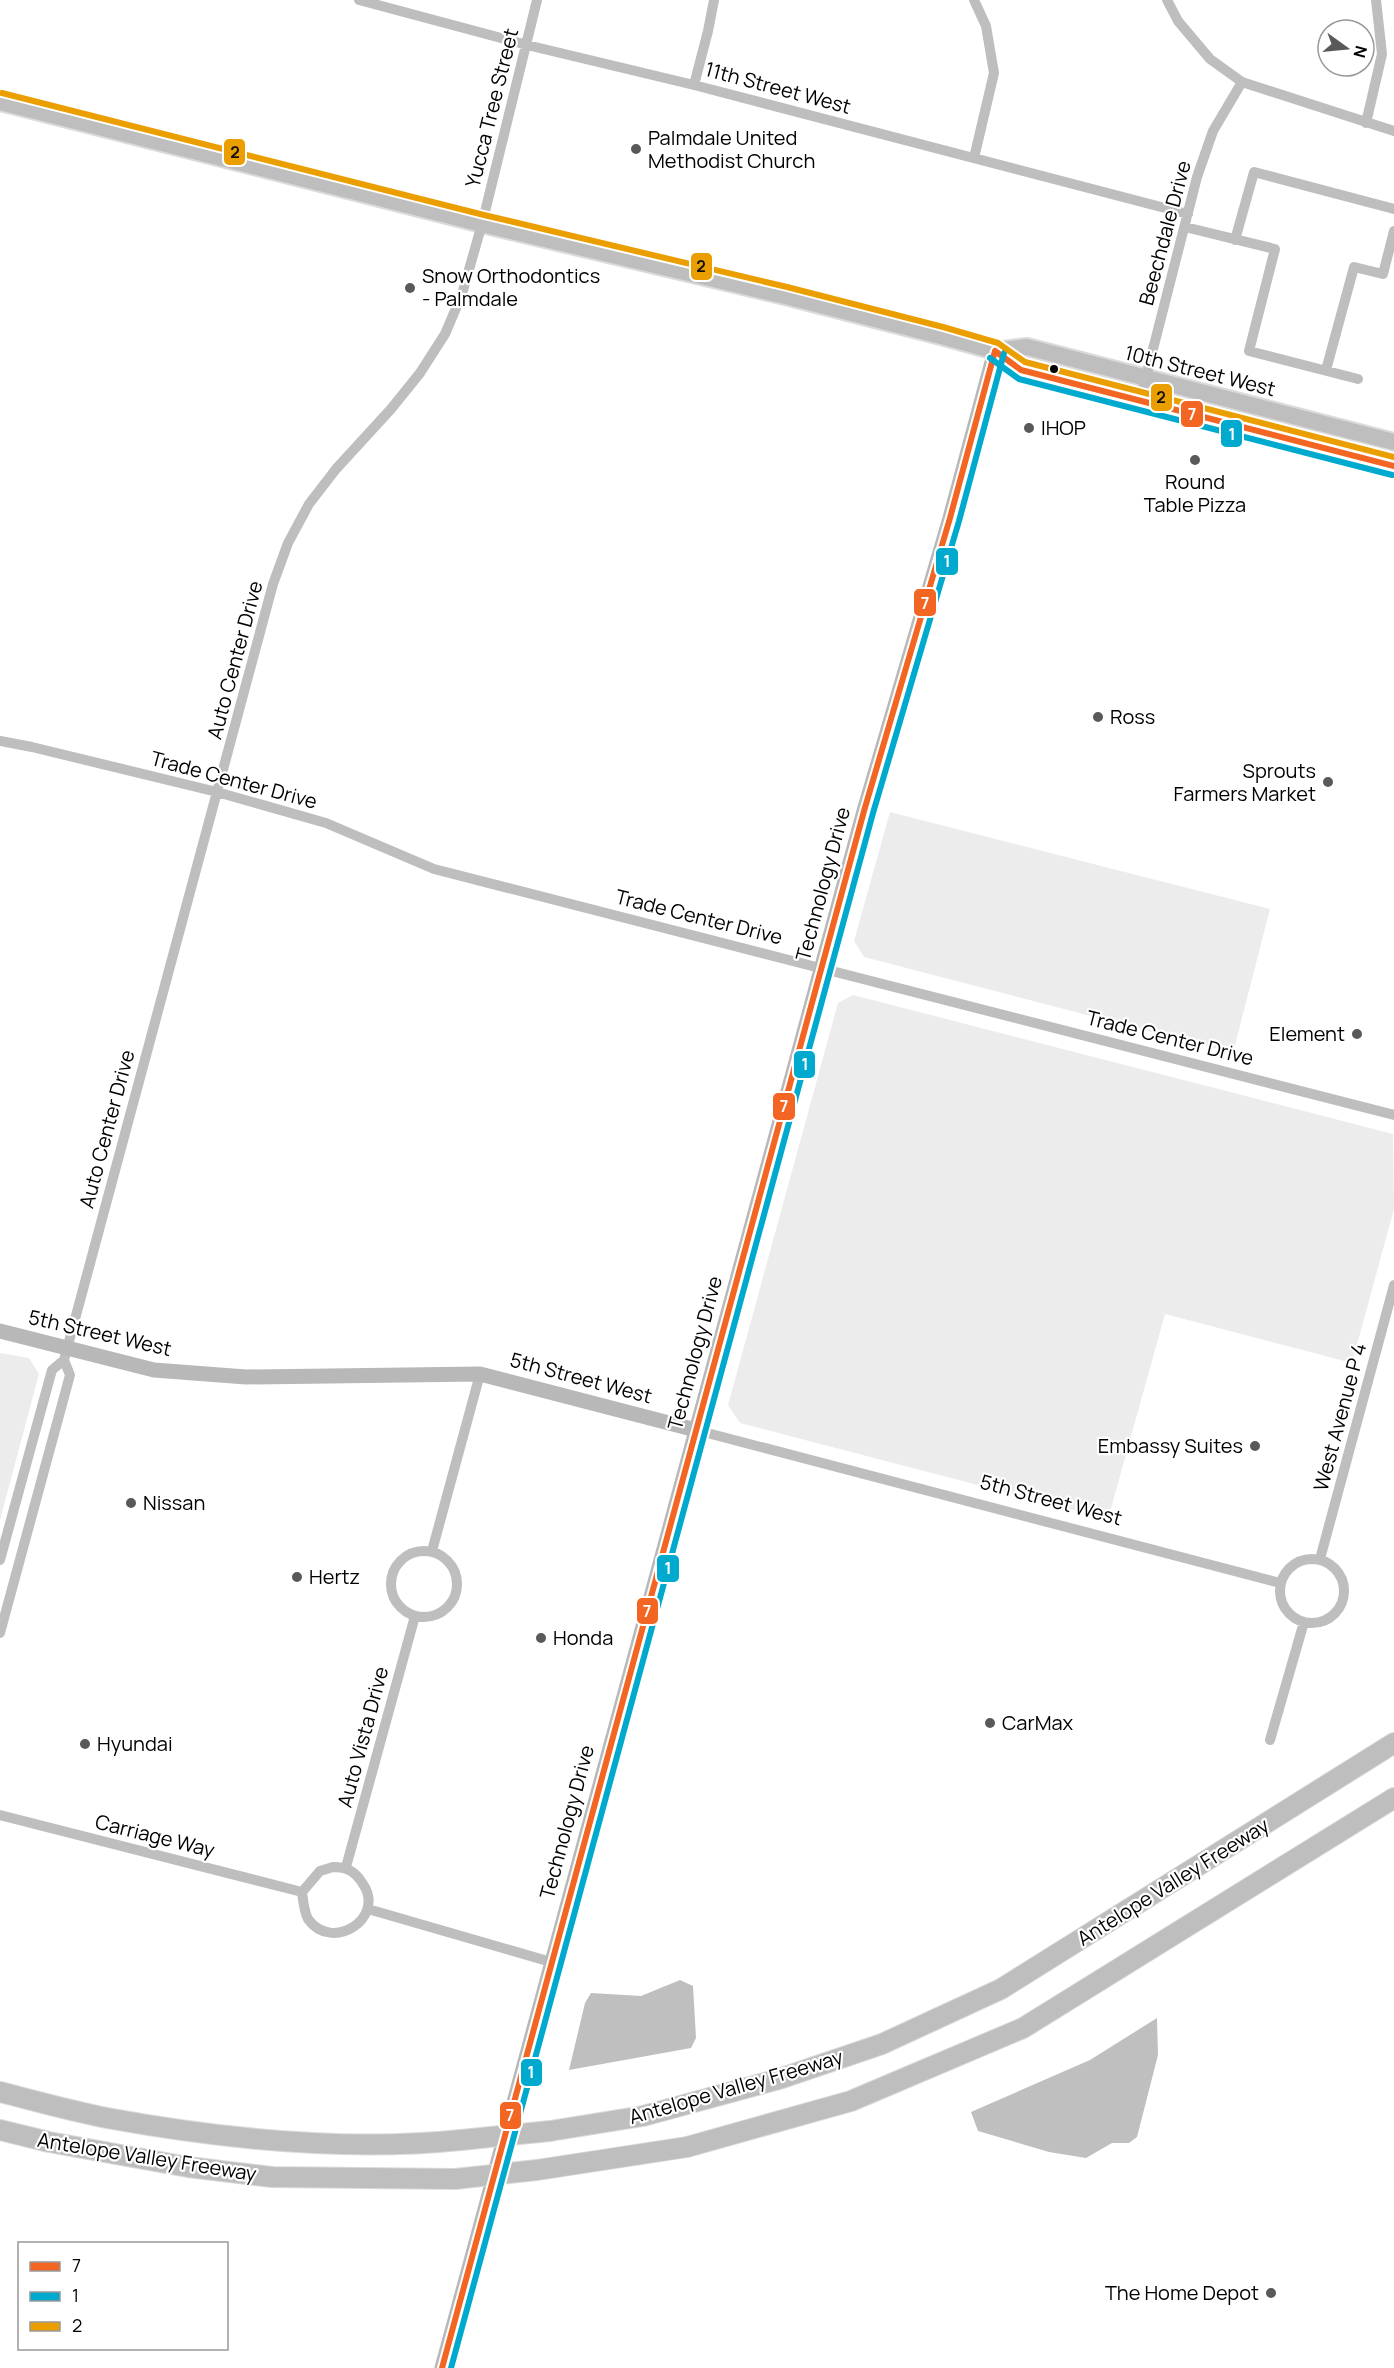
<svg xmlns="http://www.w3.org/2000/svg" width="1394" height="2368" font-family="Manrope,sans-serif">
<rect width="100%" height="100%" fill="#fff"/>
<path fill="#ececec" d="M890,812L1270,909L1233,1053L864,957L854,941Z
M853,995L1393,1134L1394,1209L1352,1363L1165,1314L1108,1519L740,1423L728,1405L838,1003Z
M0,1353L29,1358L39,1374L0,1520Z"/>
<path fill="#bfbfbf" d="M680,1980L693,1986L696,2038L691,2048L569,2070L585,2003L591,1993L641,1996Z
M1157,2018L1158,2055L1137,2137L1129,2143H1112L1086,2158L1049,2152L978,2131L971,2112L1090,2060Z"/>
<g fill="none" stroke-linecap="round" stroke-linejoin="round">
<defs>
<path id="primary" d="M0,102L482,224L785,296L941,336L995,351L1021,370L1394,466
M995,351L1027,347L1394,442"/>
<path id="highway" d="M0,2092C35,2101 71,2111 107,2118C222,2139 344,2152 461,2140
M0,2130L49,2142L188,2167L272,2177L455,2179
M550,2131L643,2116L779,2079L882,2044L1001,1989L1394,1743
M537,2170L687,2147L851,2101L1023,2028L1394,1798"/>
</defs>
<use href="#primary" stroke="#dbdbdb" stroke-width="20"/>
<use href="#highway" stroke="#dbdbdb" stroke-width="22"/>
<path stroke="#bebebe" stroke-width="10" d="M359,0L527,45L694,85L1188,214
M974,0L986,26L994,73L974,158
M1167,0L1178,21L1210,59L1242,82L1394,131
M694,85L708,31L714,0
M1366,123L1382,54L1376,0
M1185,227L1275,249L1249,351L1358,379
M1235,240L1254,172L1394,209
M1326,370L1354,267L1383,274L1394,231
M1140,400L1197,177L1213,131L1242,82
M0,741L32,747L217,792L326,823L434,869L1394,1115
M696,1430L1280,1583
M432,1551L480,1374
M391 1584a33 33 0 1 1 66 0a33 33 0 1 1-66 0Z
M1320,1559L1394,1285
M1280 1591a32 32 0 1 1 64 0a32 32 0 1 1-64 0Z
M0,1560L52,1370L64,1360L273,584L288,543L309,504L336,469L391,409L420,373L445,334L462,294L482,224L537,0
M0,1633L70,1375L64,1360
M1270,1740L1304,1622
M0,1815L302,1892
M333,1867C347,1867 355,1871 363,1884C386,1918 332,1953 308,1919C304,1912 303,1900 302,1892L320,1871Z
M346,1867L415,1616
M368,1909L551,1962"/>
<path stroke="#b8b8b8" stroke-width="15" d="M0,1331L154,1370L246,1377L480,1374L696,1430
M442,2368L864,811L950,518L995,351"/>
<use href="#primary" stroke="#bebebe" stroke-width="16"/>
<use href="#highway" stroke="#bebebe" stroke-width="20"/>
<defs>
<path id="highway-bridge" d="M461,2140L550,2131
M455,2179L537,2170"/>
</defs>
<use href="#highway-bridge" stroke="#dbdbdb" stroke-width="22" stroke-linecap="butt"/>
<use href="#highway-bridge" stroke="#bebebe" stroke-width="20"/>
<defs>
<path id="bus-1" d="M995,351L1021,370L1394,466
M442,2368L864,811L950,518L995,351"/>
<path id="bus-2" d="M990,358L1019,379L1392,475
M451,2368L873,813L959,521L1004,353"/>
<path id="bus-3" d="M2,93L484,215L787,287L943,327L998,343L1025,362L1394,457"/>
</defs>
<use href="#bus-1" stroke="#fff" stroke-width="10"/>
<use href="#bus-2" stroke="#fff" stroke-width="10"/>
<use href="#bus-3" stroke="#fff" stroke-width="10"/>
<use href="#bus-1" stroke="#f26522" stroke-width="6"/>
<use href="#bus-2" stroke="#00a9ce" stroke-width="6"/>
<use href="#bus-3" stroke="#eb9e00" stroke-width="6"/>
</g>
<g fill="#595959" stroke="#fff" stroke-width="2">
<circle cx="636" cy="149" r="6"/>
<circle cx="410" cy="288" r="6"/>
<circle cx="1029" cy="428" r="6"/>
<circle cx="1195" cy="460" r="6"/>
<circle cx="1098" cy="717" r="6"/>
<circle cx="1328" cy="782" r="6"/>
<circle cx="1357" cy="1034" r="6"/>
<circle cx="1255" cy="1446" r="6"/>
<circle cx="131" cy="1503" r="6"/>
<circle cx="297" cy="1577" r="6"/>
<circle cx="541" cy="1638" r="6"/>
<circle cx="990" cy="1723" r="6"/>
<circle cx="85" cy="1744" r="6"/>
<circle cx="1271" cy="2293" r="6"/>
</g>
<circle fill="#000" stroke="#fff" stroke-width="2" cx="1054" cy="369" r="5"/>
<g text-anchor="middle" stroke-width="4.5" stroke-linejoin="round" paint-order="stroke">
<g font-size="20" fill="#000" stroke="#fff">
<text transform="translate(778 88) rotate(15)" y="7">11th Street West</text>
<text transform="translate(492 108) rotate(-76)" y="7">Yucca Tree Street</text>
<text transform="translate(1165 233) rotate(-75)" y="7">Beechdale Drive</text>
<text transform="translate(1200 371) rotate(14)" y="7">10th Street West</text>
<text transform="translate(235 660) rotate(-75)" y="7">Auto Center Drive</text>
<text transform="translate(234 780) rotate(15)" y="7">Trade Center Drive</text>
<text transform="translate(823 884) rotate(-75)" y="7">Technology Drive</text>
<text transform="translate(699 917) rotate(14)" y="7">Trade Center Drive</text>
<text transform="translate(1170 1038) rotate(14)" y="7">Trade Center Drive</text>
<text transform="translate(107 1129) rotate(-75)" y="7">Auto Center Drive</text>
<text transform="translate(100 1333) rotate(13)" y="7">5th Street West</text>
<text transform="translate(695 1353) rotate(-75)" y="7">Technology Drive</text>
<text transform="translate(581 1378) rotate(15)" y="7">5th Street West</text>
<text transform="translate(1340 1417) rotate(-75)" y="7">West Avenue P 4</text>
<text transform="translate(1051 1500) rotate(15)" y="7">5th Street West</text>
<text transform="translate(363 1737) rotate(-75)" y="7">Auto Vista Drive</text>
<text transform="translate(567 1822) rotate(-75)" y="7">Technology Drive</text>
<text transform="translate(155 1836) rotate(14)" y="7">Carriage Way</text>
<text transform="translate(1173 1882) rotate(-32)" y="7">Antelope Valley Freeway</text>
<text transform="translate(736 2087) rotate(-16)" y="7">Antelope Valley Freeway</text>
<text transform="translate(147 2157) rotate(9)" y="7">Antelope Valley Freeway</text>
</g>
<g font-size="20" fill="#000" stroke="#fff" text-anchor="start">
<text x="648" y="145">Palmdale United<tspan x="648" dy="23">Methodist Church</tspan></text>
<text x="422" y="283">Snow Orthodontics<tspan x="422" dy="23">- Palmdale</tspan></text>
<text x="1041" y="435">IHOP</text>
<text x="1195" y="489" text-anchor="middle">Round<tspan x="1195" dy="23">Table Pizza</tspan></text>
<text x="1110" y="724">Ross</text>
<text x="1316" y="778" text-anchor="end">Sprouts<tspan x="1316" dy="23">Farmers Market</tspan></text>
<text x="1345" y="1041" text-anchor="end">Element</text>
<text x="1243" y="1453" text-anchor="end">Embassy Suites</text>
<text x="143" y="1510">Nissan</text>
<text x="309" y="1584">Hertz</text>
<text x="553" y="1645">Honda</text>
<text x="1002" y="1730">CarMax</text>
<text x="97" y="1751">Hyundai</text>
<text x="1259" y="2300" text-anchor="end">The Home Depot</text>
</g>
</g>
<g stroke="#fff" stroke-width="2">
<rect x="223" y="138" width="23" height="28" rx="6" fill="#eb9e00"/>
<rect x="690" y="252" width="23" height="29" rx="6" fill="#eb9e00"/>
<rect x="1150" y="383" width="23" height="29" rx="6" fill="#eb9e00"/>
<rect x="1180" y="400" width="24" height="28" rx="6" fill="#f26522"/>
<rect x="1220" y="419" width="23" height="29" rx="6" fill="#00a9ce"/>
<rect x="935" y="547" width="24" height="29" rx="6" fill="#00a9ce"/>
<rect x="913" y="588" width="24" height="29" rx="6" fill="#f26522"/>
<rect x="793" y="1050" width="23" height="29" rx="6" fill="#00a9ce"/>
<rect x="772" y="1092" width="24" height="29" rx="6" fill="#f26522"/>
<rect x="656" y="1554" width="24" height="29" rx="6" fill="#00a9ce"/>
<rect x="636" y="1597" width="23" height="28" rx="6" fill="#f26522"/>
<rect x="520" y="2058" width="23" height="29" rx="6" fill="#00a9ce"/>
<rect x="499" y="2101" width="23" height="29" rx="6" fill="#f26522"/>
</g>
<g font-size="16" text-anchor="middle" font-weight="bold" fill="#fff">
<text x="1192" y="420">7</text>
<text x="1232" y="440">1</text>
<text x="947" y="567">1</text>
<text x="925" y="609">7</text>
<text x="805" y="1070">1</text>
<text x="784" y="1112">7</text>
<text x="668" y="1574">1</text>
<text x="647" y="1617">7</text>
<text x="531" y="2078">1</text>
<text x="510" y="2121">7</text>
</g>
<g font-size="16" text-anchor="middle" font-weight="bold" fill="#111">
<text x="235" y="158">2</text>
<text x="701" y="272">2</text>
<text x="1161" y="403">2</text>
</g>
<rect x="18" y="2242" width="210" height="108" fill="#ffffff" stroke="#999999" stroke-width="1.5"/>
<rect x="30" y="2262" width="30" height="9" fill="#f26522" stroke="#999999" stroke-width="1.5"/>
<text x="72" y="2272" font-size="18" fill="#000000">7</text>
<rect x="30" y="2292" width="30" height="9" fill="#00a9ce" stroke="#999999" stroke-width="1.5"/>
<text x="72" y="2302" font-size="18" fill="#000000">1</text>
<rect x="30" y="2322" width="30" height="9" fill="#eb9e00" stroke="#999999" stroke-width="1.5"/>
<text x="72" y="2332" font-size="18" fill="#000000">2</text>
<g transform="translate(1346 48) rotate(105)"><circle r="28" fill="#ffffff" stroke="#999999" stroke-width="1.5"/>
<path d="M0-4.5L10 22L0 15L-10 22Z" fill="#595959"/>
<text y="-9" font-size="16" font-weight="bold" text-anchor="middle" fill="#000000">N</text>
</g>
</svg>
